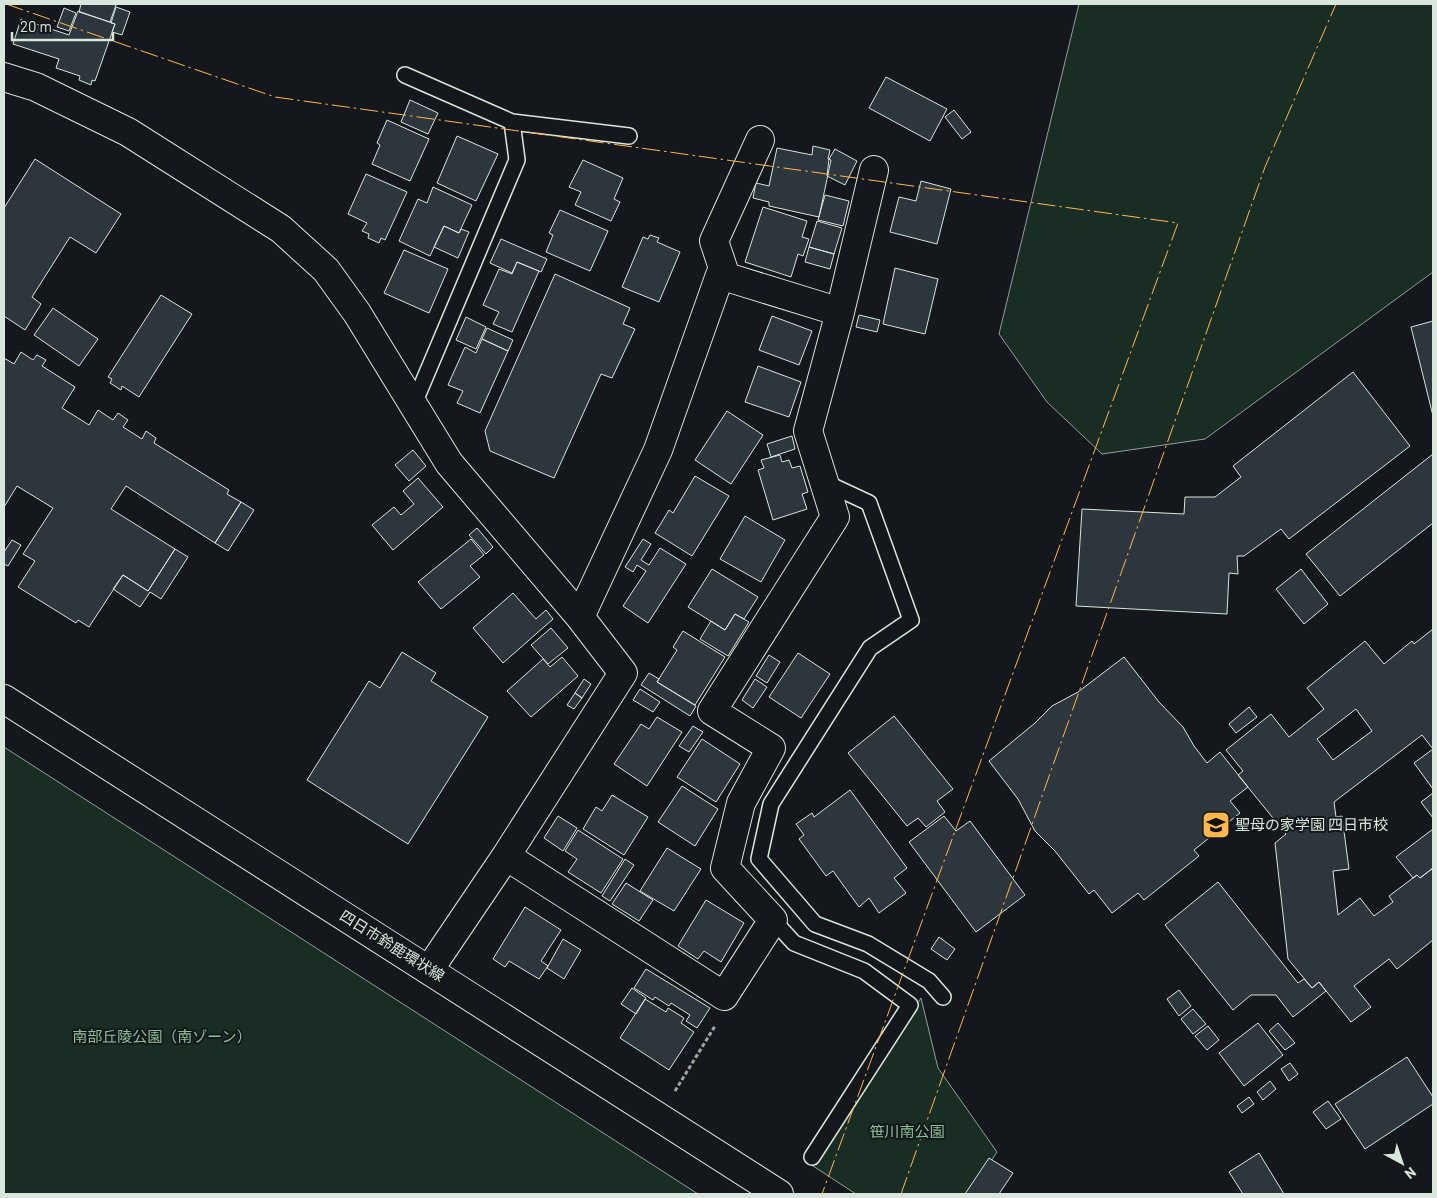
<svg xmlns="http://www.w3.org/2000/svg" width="1437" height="1198" font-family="Barlow,'Noto Sans JP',sans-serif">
<rect width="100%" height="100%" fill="#14181c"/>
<path fill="#1a2d24" stroke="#939e99" d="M1079,4H1433V272L1205,439L1102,454L1047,402L999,334Z
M4,747L698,1194H4Z
M921,998L938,1068L997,1152L969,1194H856L813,1166Z"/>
<path fill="#2c363c" stroke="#d8e6dc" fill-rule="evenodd" d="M81,4H112L116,5L110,22L79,12Z
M116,7L130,12L122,35L112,32L115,24L111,23Z
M64,8L76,13L69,31L57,27Z
M78,11L115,24L95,81L92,80L91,85L79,80L80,76L56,68L59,59L13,44L21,19L69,35Z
M886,77L947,109L930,141L869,108Z
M410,100L438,113L428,134L401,122Z
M954,110L971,132L962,139L945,117Z
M387,120L429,139L410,181L372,164L380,145L377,143Z
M457,136L498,154L476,201L437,183Z
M813,146L830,150L828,159L831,160L819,217L769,206V202L753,198L756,183L769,186L777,148L812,155Z
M835,149L857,161L845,185L827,176L829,159Z
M35,159L121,214L96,253L70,237L32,297L41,304L25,330L4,316V208Z
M583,160L623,178L614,199L620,202L611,221L575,205L581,192L569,187Z
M366,174L407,192L385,240L381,238L379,243L368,238L369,234L362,231L367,223L348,214Z
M921,181L951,189L937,244L890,232L899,197L916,201Z
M433,187L472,205L459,233L444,226L430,256L399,241L418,199L427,203Z
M825,195L849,201L843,226L818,220Z
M763,207L807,221L802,237L809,239L803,256L798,254L791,277L745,262Z
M560,210L608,231L590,271L546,252L553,235L549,233Z
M817,221L842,228L834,254L809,247Z
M444,226L459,233L461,229L469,232L458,258L434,247Z
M650,235L659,238L657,242L680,252L659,302L622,287L643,237L648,239Z
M501,239L547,259L541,272L517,262L512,273L490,263Z
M809,247L834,254L830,269L805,262Z
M404,250L448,269L429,313L384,293Z
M517,262L539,271L512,332L493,324L499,312L483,305L499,269L512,274Z
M895,268L938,279L925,334L883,324Z
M555,274L630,308L623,324L635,329L612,378L601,374L554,478L490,451L485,431Z
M161,295L192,314L139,397L122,386L121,390L110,383L112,379L108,377Z
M53,308L98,339L79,366L34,335Z
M859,315L880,320L877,332L856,327Z
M772,316L812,331L799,365L759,350Z
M466,317L486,327L476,349L456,340Z
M1433,321V416L1411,327Z
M487,328L513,340L508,351L482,339Z
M482,339L508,351L480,413L457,403L463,391L448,385L465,347L476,353Z
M21,352L33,360L37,355L46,360L42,366L75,387L62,408L89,425L98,410L113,420L118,413L128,420L123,427L142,439L146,431L156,438L154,443L229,490L227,494L241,502L215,543L126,486L111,509L175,549L148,591L123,575L89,627L78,620L76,623L18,587L35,561L23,554L53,508L17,486L4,507V358L14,364Z
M758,366L801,382L789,417L745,402Z
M1353,372L1410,446L1289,539L1281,529L1244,556H1237L1238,574L1229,573L1227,614L1076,606L1082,509L1184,514L1185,497H1215L1241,477L1233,466Z
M727,411L763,435L731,484L695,460Z
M792,436L795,449L771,457L767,444Z
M413,450L426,466L409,481L395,465Z
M1433,454V523L1340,596L1306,554Z
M780,455L782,462L789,460L792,468L800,466L808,492L802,494L807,509L773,520L758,470L764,468L761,460Z
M695,476L729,496L692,556L655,533L669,510L673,513Z
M418,478L443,507L393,550L372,525L394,507L401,515L414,504L403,491Z
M241,502L254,510L228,551L215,543Z
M745,516L785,540L761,582L720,559Z
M477,528L493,547L486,554L469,535Z
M471,539L484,555L470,566L480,577L441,609L418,582Z
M643,539L651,544L641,560L649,565L660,548L686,564L648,623L623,606L646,571L637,565L633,572L625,567Z
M12,540L21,545L8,566L4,564V552Z
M175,549L188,557L161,599L150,592L140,607L113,589L123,575L148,591Z
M712,569L758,597L744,619L735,614L725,630L688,607Z
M1301,569L1328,604L1304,624L1276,589Z
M513,593L536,619L546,610L553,619L503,663L473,628Z
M735,614L749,622L728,656L700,639L711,621L725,630Z
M551,628L568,648L548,664L531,645Z
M1433,629V789L1414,763L1433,749L1422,735L1334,802L1336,817L1342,816L1349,869L1333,871L1338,915L1360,898L1374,916L1393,902L1389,896L1417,875L1420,878L1433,868V940L1397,969L1389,959L1354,986L1371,1007L1351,1022L1319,982L1312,988L1288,959L1275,843L1286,834L1238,775L1243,771L1226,750L1271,714L1289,737L1324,709L1307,688L1365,641L1384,664L1412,641L1414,644ZM1356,709L1372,731L1333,760L1317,739Z
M683,631L725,657L695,705L657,682L677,650L673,647Z
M402,652L436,673L431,681L488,717L408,844L307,780L369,681L380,688Z
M798,653L830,674L801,718L769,697Z
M769,655L780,662L767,683L756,676Z
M562,657L578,676L531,717L507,691L543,659L550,667Z
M1124,657L1159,702L1183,727L1194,746L1207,763L1220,752L1248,787L1230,801L1240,813L1194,850L1199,856L1144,900L1138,893L1112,913L1094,890L1089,894L1055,851L1035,831L1018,799L989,761L1035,723L1052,706L1078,692Z
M649,673L659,679L657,682L696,706L690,716L641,685Z
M584,679L591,684L582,698L575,693Z
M755,679L767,687L753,708L742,700Z
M640,689L660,702L653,712L633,700Z
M575,693L582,698L574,709L567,705Z
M1249,707L1257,717L1236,733L1229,724Z
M894,716L953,789L937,801L945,812L926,827L918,818L907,826L848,753Z
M657,717L682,732L647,786L614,764L641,724L649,729Z
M693,726L703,732L689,752L679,746Z
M702,739L740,764L716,802L677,777Z
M682,786L718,809L695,846L658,822Z
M850,790L907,868L894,878L906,893L879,913L869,898L859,907L833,871L826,876L799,839L804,835L796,824L812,813L814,817Z
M1433,793V818L1421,802Z
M612,795L648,817L624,855L583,829L596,807L602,811Z
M558,816L577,828L563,851L544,838Z
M944,816L956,831L970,821L1025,895L976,932L909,842Z
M1433,829V868L1420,878L1417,875L1413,878L1396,857Z
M578,830L623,859L601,893L568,872L577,859L565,851Z
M667,848L701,869L674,911L640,891Z
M625,859L634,865L610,901L602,896Z
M1218,882L1298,983L1304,979L1312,988L1319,982L1326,991L1293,1017L1276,995H1251L1233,1010L1165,925Z
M626,883L653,900L639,921L612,904Z
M706,900L744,923L721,962L704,951L698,959L678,946Z
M525,907L561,930L541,961L548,966L539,979L509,961L505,967L493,959Z
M939,937L955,949L947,960L931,949Z
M563,939L581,950L564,979L547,968Z
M646,969L710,1008L697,1028L686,1021L690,1015L671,1003L669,1006L655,997L653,1000L634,988Z
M632,988L646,998L636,1014L621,1004Z
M1179,990L1191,1006L1179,1016L1167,999Z
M645,999L666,1012L668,1008L684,1018L681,1023L694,1032L669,1070L620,1038Z
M1193,1009L1206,1024L1193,1034L1181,1019Z
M1258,1023L1283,1055L1244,1086L1219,1053Z
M1278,1023L1295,1043L1285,1050L1269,1031Z
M1208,1026L1219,1040L1207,1050L1195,1036Z
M1407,1057L1433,1097V1104L1365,1149L1335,1104Z
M1290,1063L1298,1074L1289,1081L1281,1069Z
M1270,1081L1276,1089L1263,1100L1257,1092Z
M1249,1097L1254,1104L1242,1113L1237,1106Z
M1328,1101L1341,1119L1326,1129L1313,1112Z
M1259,1153L1284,1194H1243L1229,1172Z
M989,1158L1013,1173L999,1194H965Z"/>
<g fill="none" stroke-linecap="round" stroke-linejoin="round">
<defs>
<path id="service" d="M405,75L512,122L629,136
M413,406L517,160L512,122
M824,482L869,503L911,620L870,648L771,804L759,859L815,924L868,944L929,981L943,997
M773,920L794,943L864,971L910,1005L812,1157"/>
<path id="minor" d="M4,77L36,87L128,132L281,229L326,270L357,313L449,463L580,617L623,673L506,856L429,970
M726,277L714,241L760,140
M580,617L658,450L720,275L840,312
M506,856L724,996L773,920L725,868L741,803L771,748L712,711L835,517L808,431L840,312L874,170"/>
<path id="primary" d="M4,699L779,1194"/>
</defs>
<use href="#service" stroke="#d8e6dc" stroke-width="18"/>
<use href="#minor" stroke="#d8e6dc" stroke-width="30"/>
<use href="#primary" stroke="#d8e6dc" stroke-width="30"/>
<path stroke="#9da8a2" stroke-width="3" stroke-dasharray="4 2.5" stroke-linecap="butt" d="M675,1091L715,1026"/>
<use href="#service" stroke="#14181c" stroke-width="15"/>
<use href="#minor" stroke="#14181c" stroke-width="28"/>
<use href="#primary" stroke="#14181c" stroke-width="28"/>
<path stroke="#ffb74d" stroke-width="1" stroke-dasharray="18 4 2.5 4" stroke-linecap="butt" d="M6,4L275,97L1178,223L822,1194
M901,1194L1265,167L1336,4"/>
</g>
<defs>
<symbol id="school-square" viewBox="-11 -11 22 22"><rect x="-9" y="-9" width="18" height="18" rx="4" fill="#ffb74d" stroke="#14181c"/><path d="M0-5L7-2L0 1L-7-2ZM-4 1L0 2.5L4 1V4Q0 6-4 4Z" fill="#111"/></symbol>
</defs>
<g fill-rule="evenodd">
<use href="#school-square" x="1200" y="809" width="32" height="32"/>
</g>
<g text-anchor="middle" stroke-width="4" stroke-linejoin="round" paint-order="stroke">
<g font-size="15" fill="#d8e6dc" stroke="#14181c" text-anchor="start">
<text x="1235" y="830">聖母の家学園 四日市校</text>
</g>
<g font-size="15" fill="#d8e6dc" stroke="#14181c">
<text transform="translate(392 946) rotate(32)" y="5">四日市鈴鹿環状線</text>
</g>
<g font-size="15" fill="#8ac095" stroke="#14181c">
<text x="162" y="1042">南部丘陵公園（南ゾーン）</text>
<text x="907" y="1137">笹川南公園</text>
</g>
</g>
<rect width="1437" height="1198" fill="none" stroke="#d8e6dc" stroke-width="10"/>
<g transform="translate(1402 1163) rotate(140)" stroke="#14181c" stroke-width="4" paint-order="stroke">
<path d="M0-4L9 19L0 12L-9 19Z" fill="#d8e6dc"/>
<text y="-8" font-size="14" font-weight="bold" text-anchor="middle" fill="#d8e6dc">N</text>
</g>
<path d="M12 32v8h101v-8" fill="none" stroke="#d8e6dc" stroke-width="2.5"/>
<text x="20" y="32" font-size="15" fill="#d8e6dc" stroke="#14181c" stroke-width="4" paint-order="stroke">20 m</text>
</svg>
